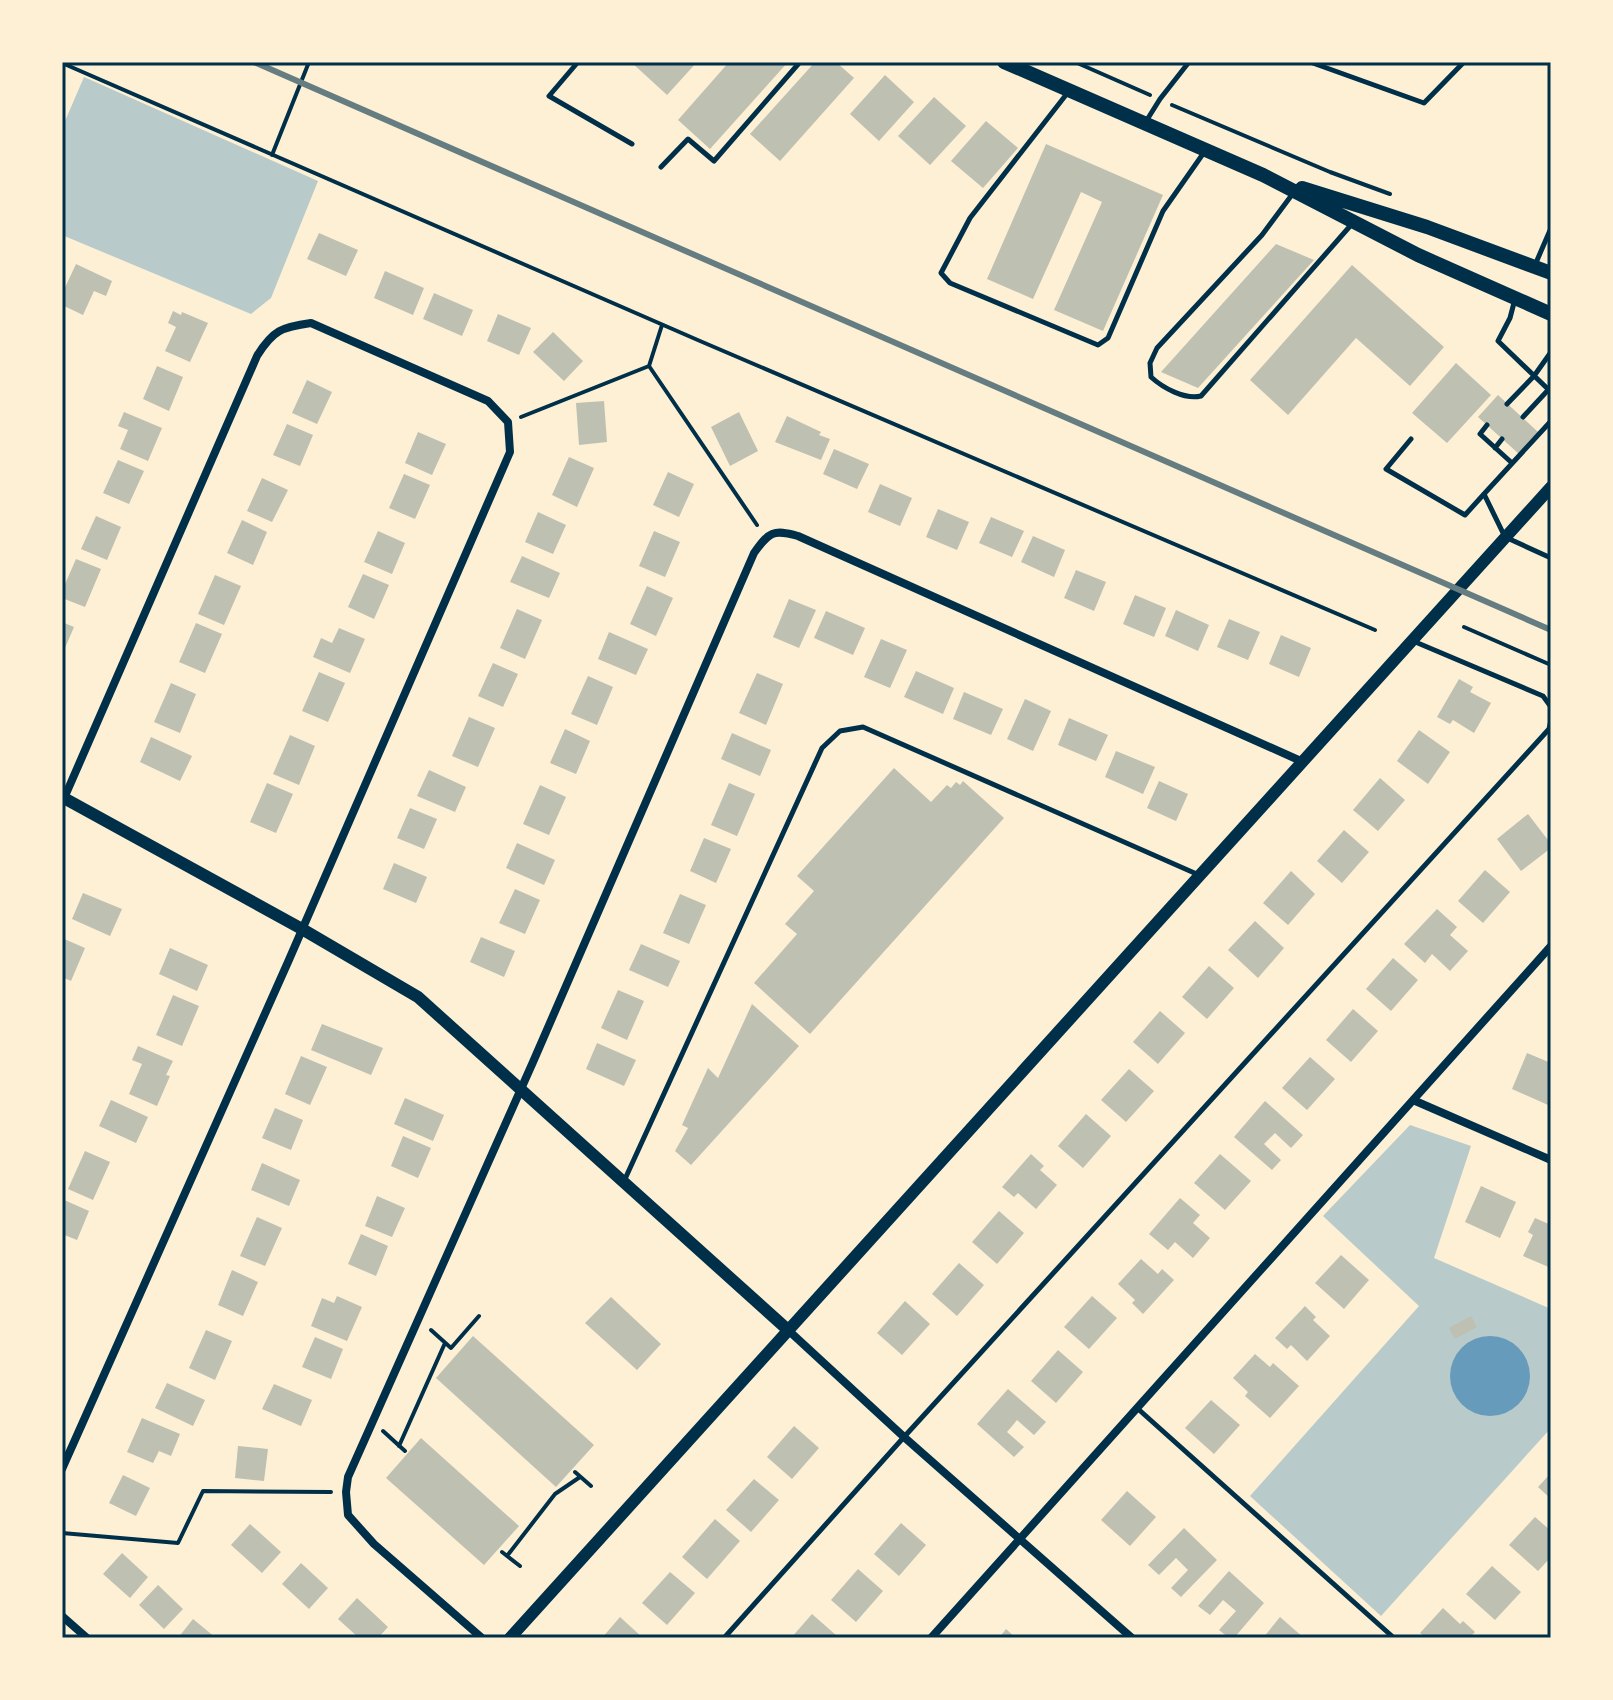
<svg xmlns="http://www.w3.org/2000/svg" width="1613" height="1700" font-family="Arial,sans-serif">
<rect width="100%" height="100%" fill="#fdf0d5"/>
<path fill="#b9caca" d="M84,77L318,181L271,298L251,314L62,235V128Z
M1410,1125L1471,1146L1434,1258L1551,1309V1428L1381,1616L1250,1496L1419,1306L1323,1216Z"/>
<path fill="#669bbc" d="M1450 1376a40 40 0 1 1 80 0a40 40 0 1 1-80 0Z"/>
<path fill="#bec0b2" d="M631,62H697L667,95Z
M729,62H788L710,149L678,120Z
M815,62H836L854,78L780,161L750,134Z
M885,75L914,102L879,141L850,114Z
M934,97L966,126L930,165L898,136Z
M986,121L1018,148L983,188L951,161Z
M1046,144L1163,195L1103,331L1054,310L1102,202L1081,192L1033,299L987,279Z
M319,233L358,250L346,276L307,259Z
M1276,244L1314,260L1198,388L1161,372Z
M76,264L112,281L106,296L94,291L83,315L62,305V294Z
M1352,265L1444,347L1410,386L1356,338L1288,415L1250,380Z
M385,271L424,288L413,315L374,298Z
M434,293L473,310L462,336L423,319Z
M173,311L181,315L182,312L208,323L190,362L165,351L176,327L168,323Z
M498,314L531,328L519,355L487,341Z
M553,332L583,361L564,381L533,352Z
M1456,363L1491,395L1447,443L1412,413Z
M157,366L183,377L169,411L143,399Z
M307,380L332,392L317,424L292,413Z
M1498,395L1538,432L1519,454L1478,417Z
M604,401L607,442L579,445L576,403Z
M124,412L162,428L148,461L120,449L128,430L118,426Z
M739,412L758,451L730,466L711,427Z
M787,416L821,432L819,435L830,439L821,460L775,442Z
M287,424L313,435L300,466L273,455Z
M418,432L446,444L432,475L405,463Z
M834,449L869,464L857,489L823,474Z
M569,457L594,468L577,507L552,495Z
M118,460L144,471L129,504L103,493Z
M668,472L694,484L679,517L653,505Z
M404,474L430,485L415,519L389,508Z
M262,478L288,490L272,522L247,511Z
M880,484L912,498L900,526L868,512Z
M938,509L969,522L957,550L926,537Z
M538,512L566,525L553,554L525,542Z
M96,516L121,527L107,560L81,549Z
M991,517L1024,531L1012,557L979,543Z
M242,520L267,532L253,565L227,553Z
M378,531L405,543L392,574L364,562Z
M654,531L680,542L665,577L639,566Z
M1033,536L1065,550L1054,577L1021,562Z
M522,556L560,573L549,598L510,582Z
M76,559L101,569L85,607L62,598V591Z
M1076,570L1106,582L1094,611L1064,598Z
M363,574L389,585L374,619L348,607Z
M215,575L241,586L224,625L198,614Z
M647,586L673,598L656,636L630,624Z
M1135,595L1166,608L1154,637L1123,624Z
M789,599L816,610L799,648L773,637Z
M517,609L542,620L525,659L500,648Z
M1176,610L1209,625L1198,651L1165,636Z
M826,611L865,628L853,655L814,638Z
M1229,619L1260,632L1248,660L1217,647Z
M62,622L74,627L62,655Z
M196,623L222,634L205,673L179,662Z
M339,628L365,639L350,673L313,657L321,638L332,643Z
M609,632L648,649L636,675L598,659Z
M1281,635L1311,648L1299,677L1269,664Z
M881,639L907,650L890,688L864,677Z
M493,663L518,674L503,707L478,696Z
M916,671L954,688L943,714L904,697Z
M319,672L345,683L328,722L302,711Z
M757,673L783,684L766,725L739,713Z
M588,676L613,687L597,725L571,714Z
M1459,679L1473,687L1470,692L1491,703L1474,733L1453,720L1450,724L1437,717Z
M171,683L196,694L180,733L154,722Z
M964,692L1003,709L991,735L953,719Z
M1025,699L1051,711L1033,751L1007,739Z
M469,717L495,728L478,767L452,756Z
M1069,718L1108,735L1096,761L1058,745Z
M565,729L590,741L576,774L550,763Z
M1419,730L1450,752L1428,784L1397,761Z
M732,733L771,750L760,776L721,759Z
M290,735L315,746L299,785L273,774Z
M151,737L192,756L180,781L140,762Z
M1116,751L1155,767L1143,794L1105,777Z
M894,768L931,802L947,785L951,788L956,782L960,785L963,781L1004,818L810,1034L754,983L797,934L785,924L814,891L797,876Z
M429,770L466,787L455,812L417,796Z
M1380,778L1405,800L1378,831L1353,810Z
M1159,781L1188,794L1176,821L1147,808Z
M267,783L293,794L276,833L250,822Z
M729,783L755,794L737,836L711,825Z
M540,785L566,797L549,835L523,824Z
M410,808L437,819L424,849L397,838Z
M1528,814L1551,844V848L1521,871L1497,839Z
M1344,830L1369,852L1342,883L1317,861Z
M704,838L731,849L716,883L690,871Z
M517,843L555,860L544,885L506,868Z
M394,863L427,877L416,903L383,889Z
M1485,870L1510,892L1483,923L1458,901Z
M1291,871L1315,894L1288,925L1263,903Z
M515,889L540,900L525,934L499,923Z
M83,893L122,909L110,936L72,919Z
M680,894L706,905L689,944L663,933Z
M1437,909L1457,927L1450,935L1468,951L1450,971L1432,954L1425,963L1404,944Z
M1255,921L1284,948L1258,978L1228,950Z
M481,937L515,951L504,977L470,962Z
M62,938L85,948L71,981L62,977Z
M641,944L680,961L668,987L629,970Z
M170,948L208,965L197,991L159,974Z
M1393,958L1418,980L1391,1011L1366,989Z
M1209,966L1234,988L1207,1019L1182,997Z
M618,990L644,1001L627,1040L601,1028Z
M173,995L199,1006L182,1046L156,1035Z
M752,1004L799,1046L691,1165L675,1151L688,1128L682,1125L708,1068L718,1078Z
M1353,1009L1378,1031L1351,1062L1326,1040Z
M1160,1011L1185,1033L1158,1064L1133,1042Z
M322,1024L383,1048L371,1075L311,1050Z
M597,1043L636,1060L624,1086L586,1069Z
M138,1046L173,1061L166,1075L170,1076L157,1106L129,1094L142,1064L132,1060Z
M1527,1053L1551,1063V1098L1548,1105L1512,1089Z
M301,1056L327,1067L310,1105L285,1094Z
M1310,1057L1335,1079L1307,1110L1282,1088Z
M1129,1069L1154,1091L1126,1122L1101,1100Z
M405,1098L444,1115L433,1141L394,1124Z
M111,1100L148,1117L136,1143L99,1126Z
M1265,1101L1303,1135L1291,1148L1275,1133L1264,1144L1281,1160L1272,1170L1234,1137Z
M275,1108L303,1120L291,1150L262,1138Z
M1086,1114L1111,1136L1083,1168L1058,1146Z
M403,1136L431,1148L418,1178L391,1166Z
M85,1151L110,1162L93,1200L68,1189Z
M1031,1154L1044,1166L1040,1170L1057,1185L1036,1209L1018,1193L1014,1197L1002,1187Z
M1220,1154L1251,1181L1225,1210L1194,1183Z
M262,1163L300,1180L289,1206L251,1190Z
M1481,1186L1516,1202L1500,1238L1465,1222Z
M377,1196L405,1208L392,1237L365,1226Z
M1180,1198L1200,1215L1193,1223L1210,1238L1193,1258L1175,1242L1168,1250L1149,1234Z
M62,1199L89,1211L77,1240L62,1234Z
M999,1211L1024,1233L997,1264L972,1242Z
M257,1217L282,1228L265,1266L240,1256Z
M1535,1218L1551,1225V1268L1523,1256L1533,1235L1528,1232Z
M361,1234L388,1246L376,1276L348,1264Z
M1341,1255L1369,1280L1344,1309L1315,1283Z
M1141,1259L1158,1274L1162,1269L1174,1280L1143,1314L1132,1303L1135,1300L1118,1284Z
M959,1263L984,1285L957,1316L932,1294Z
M232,1270L258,1282L243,1316L218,1305Z
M337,1296L362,1307L347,1341L311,1326L322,1298L334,1303Z
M1092,1296L1117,1318L1089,1349L1064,1327Z
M611,1297L661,1344L637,1370L585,1323Z
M905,1301L930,1324L902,1355L877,1333Z
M1305,1306L1316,1317L1313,1320L1330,1336L1307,1361L1291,1345L1287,1349L1275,1338Z
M1471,1316L1477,1327L1455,1339L1449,1328Z
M206,1330L232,1341L215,1380L189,1368Z
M473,1336L594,1445L556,1487L436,1378Z
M315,1337L343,1349L331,1379L302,1367Z
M1058,1350L1083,1372L1056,1403L1031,1381Z
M1255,1354L1270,1367L1273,1363L1299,1386L1270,1418L1245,1396L1248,1392L1233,1378Z
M167,1383L205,1400L193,1426L155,1408Z
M274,1384L312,1400L301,1426L262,1409Z
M1008,1389L1046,1422L1034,1435L1017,1420L1013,1425L1007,1432L1024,1447L1014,1457L977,1424Z
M1211,1400L1240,1425L1214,1454L1185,1428Z
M142,1418L180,1434L171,1456L159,1451L153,1463L127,1452Z
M794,1426L819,1448L792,1479L767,1457Z
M421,1438L519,1526L484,1565L386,1478Z
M238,1446L268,1449L264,1481L235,1478Z
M1551,1473V1499L1538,1487Z
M123,1475L150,1488L136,1516L109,1503Z
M754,1479L779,1500L751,1532L726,1510Z
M1127,1491L1156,1517L1130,1546L1101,1520Z
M1535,1517L1551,1531V1557L1538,1571L1509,1545Z
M715,1519L740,1541L707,1579L682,1557Z
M901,1523L926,1545L899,1576L874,1554Z
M250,1524L281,1552L262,1573L231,1545Z
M1184,1528L1217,1560L1181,1597L1171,1588L1188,1570L1176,1558L1159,1575L1148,1565Z
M122,1553L148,1577L130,1598L103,1574Z
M301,1563L328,1588L309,1609L282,1584Z
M1492,1566L1521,1592L1495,1620L1466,1594Z
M858,1569L883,1591L856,1622L831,1600Z
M1229,1571L1264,1603L1234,1638H1229L1219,1630L1236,1611L1223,1600L1210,1615L1198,1606Z
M670,1572L695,1593L667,1625L642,1603Z
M158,1585L183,1609L164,1629L139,1605Z
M357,1598L388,1627L378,1638H359L338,1619Z
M1443,1608L1460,1624L1463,1621L1475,1632L1469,1638H1426L1420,1633Z
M812,1614L837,1636L835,1638H791Z
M620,1617L643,1638H602Z
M1280,1617L1304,1638H1263Z
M193,1619L216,1638H178Z
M1006,1629L1016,1638H999Z"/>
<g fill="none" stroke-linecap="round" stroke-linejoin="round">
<path stroke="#003049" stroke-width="4" d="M1075,62L1150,95
M62,63L700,341L1375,630
M1172,105L1330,172L1390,194
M272,155L309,62
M662,325L649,366L757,525
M521,417L649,366
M1464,627L1551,665
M431,1330L451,1348L479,1316
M383,1431L405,1451
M399,1446L445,1343
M575,1472L591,1486
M62,1533L178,1543L203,1491L331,1492
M502,1552L520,1566
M507,1556L555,1494L580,1477"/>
<path stroke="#003049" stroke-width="5" d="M578,62L549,96L632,144
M1310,62L1424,103L1464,62
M1069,91L970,218L941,273L950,283L1098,345L1108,338L1163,211L1205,151
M1145,123L1160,99L1189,62
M661,167L688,139L714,161L800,62
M1294,192L1262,235L1157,348L1150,363L1151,377C1163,388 1185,400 1201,396L1351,225
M1535,265L1551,228
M1515,299L1510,318L1498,341L1551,392
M1507,404L1534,376L1551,352
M1523,417L1549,389
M1551,421L1484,494L1505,537L1551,558
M1487,425L1480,434L1512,463
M1411,439L1386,469L1465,515L1484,494
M1495,448L1502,439
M1413,641L1543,696L1551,707
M625,1179L822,748L840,731L863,727L1199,875
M1137,1408L1394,1638
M724,1638L904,1437L1549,729L1551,720"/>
<path stroke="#003049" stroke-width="8" d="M1413,1100L1551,1160
M788,1330L904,1437L1132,1638
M62,1469L288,962L510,452L508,422L488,401L311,323C282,327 273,330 257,356L62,803
M62,1616L87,1638
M482,1638L374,1544L348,1515L346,1492L348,1477L533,1062L754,553C769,532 773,529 798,536L1303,762
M931,1638L1551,946"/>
<path stroke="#003049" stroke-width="12" d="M62,797L302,929L418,997L788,1330
M510,1638L1551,487"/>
<path stroke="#003049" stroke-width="14" d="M1004,62L1263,175L1418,255L1551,314
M1302,188L1427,227L1551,273"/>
<path stroke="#657d81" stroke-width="6" d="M254,62L1551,630"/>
</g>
<rect width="1613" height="1700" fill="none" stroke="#fdf0d5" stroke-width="128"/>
<rect x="64" y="64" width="1485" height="1572" fill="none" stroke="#003049" stroke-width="3"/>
</svg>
